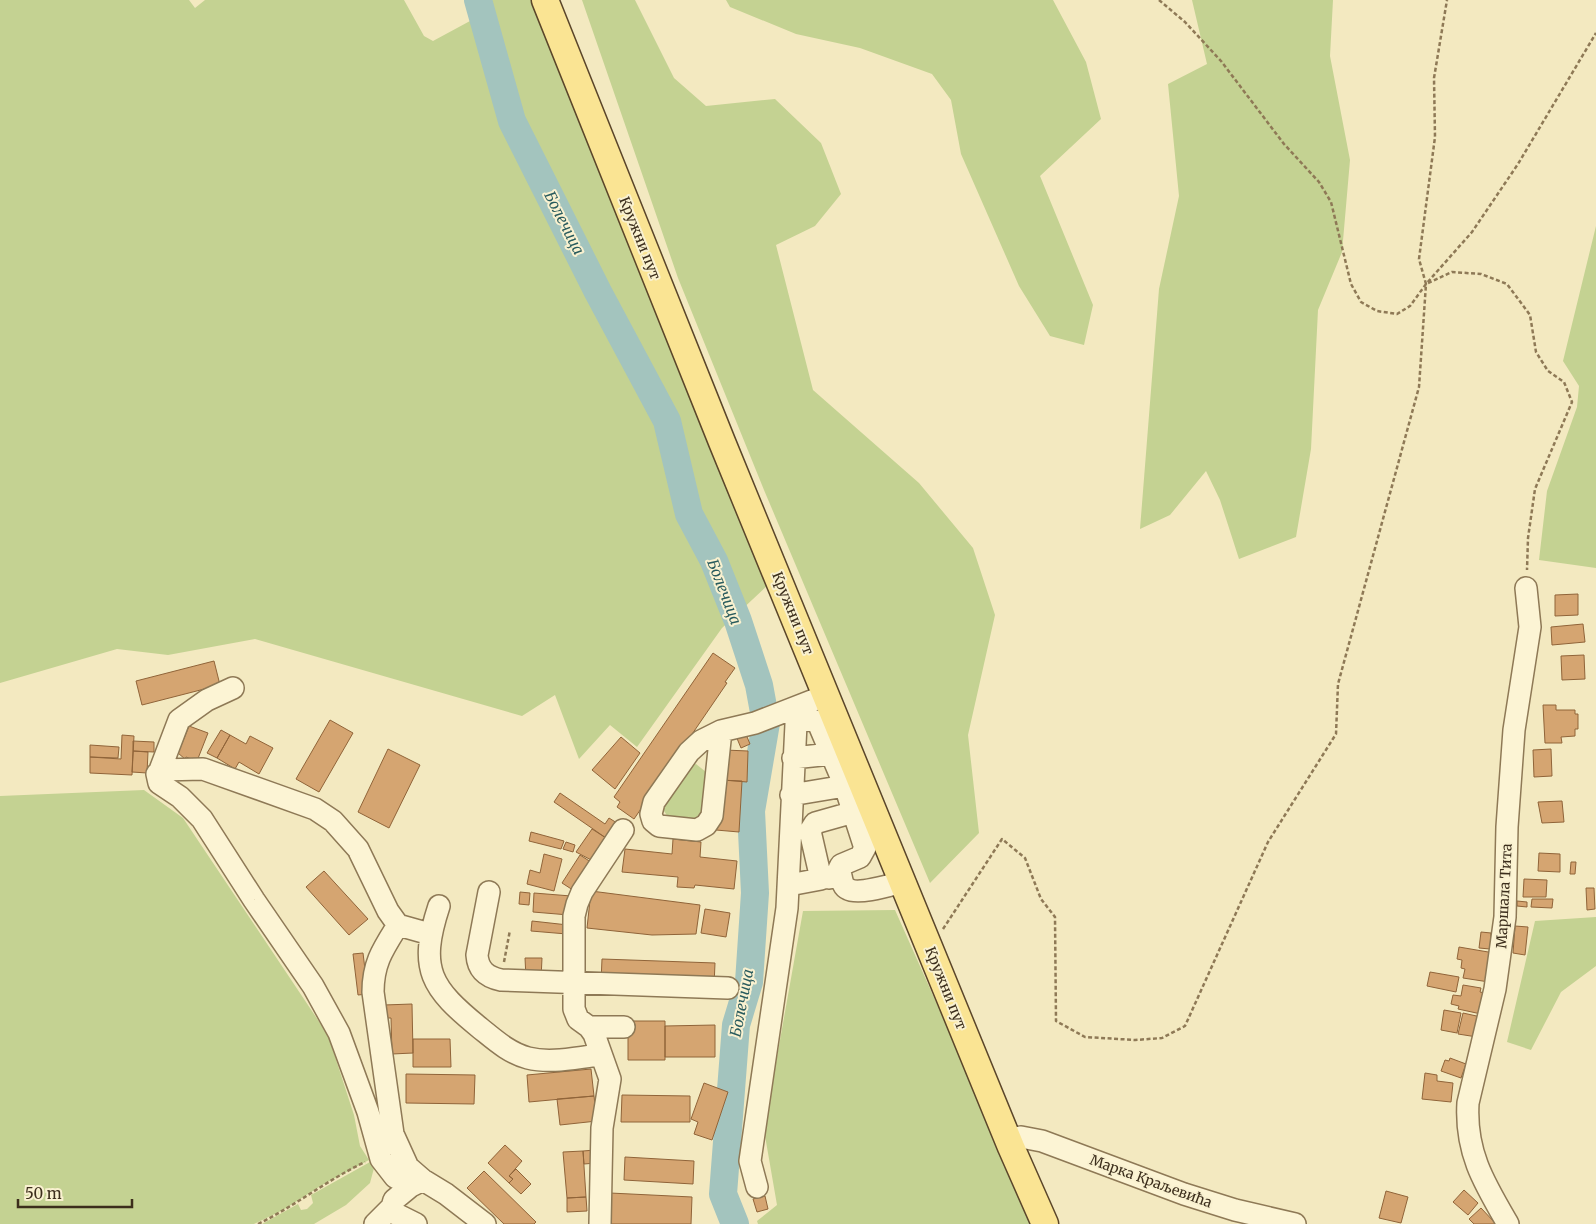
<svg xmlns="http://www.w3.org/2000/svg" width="1596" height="1224" font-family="Merriweather,serif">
<rect width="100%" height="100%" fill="#f3e9c0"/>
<path fill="#c4d292" d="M0,0H189L195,8L205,0H404L424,36L433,41L470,21L467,0H534L768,585L722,628L637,747L610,725L579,759L555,695L522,716L255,639L168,655L117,649L0,683Z
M582,0H635L674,78L706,106L775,99L821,143L841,194L815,226L776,245L813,390L919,483L973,548L995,615L968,735L979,833L930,883L764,490L678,278Z
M726,0H1053L1086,62L1101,119L1040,176L1093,305L1084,345L1050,336L1019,286L961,154L951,100L932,74L860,48L796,34L730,7Z
M1192,0H1333L1330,56L1350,160L1342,252L1318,310L1311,449L1296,537L1239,559L1220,500L1206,471L1170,515L1140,529L1159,289L1179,196L1168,84L1207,64Z
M1596,226V568L1539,560L1547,491L1577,407L1579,386L1563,361Z
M696,764L706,772L709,809L696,823L670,820L662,808L689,766Z
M144,790L183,818L328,1035L354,1115L360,1146L369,1160L322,1185L283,1210L254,1224H0V796Z
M895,910L1035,1224H758L757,1221L777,1205L764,1130L803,911Z
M1596,917V966L1561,992L1531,1050L1507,1042L1535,921Z
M370,1162L374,1168L370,1183L346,1205L314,1224H262L298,1204L301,1210L307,1209L313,1203L311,1195Z"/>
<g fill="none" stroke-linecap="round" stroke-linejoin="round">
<path stroke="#a3c4be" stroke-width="28" d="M478,0L512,121L598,292L667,421L689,514L714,561L738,621L759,685L766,723L751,811L755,893L749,982L736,1025L723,1194L735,1224"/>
</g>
<path fill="#d5a571" stroke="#906439" d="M1578,594V615L1555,616V595Z
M1583,624L1585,642L1552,645L1551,627Z
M713,653L735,668L725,682L727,683L634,819L617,807L620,802L614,797Z
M1584,655L1585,679L1562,680L1561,656Z
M214,661L220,685L142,705L136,681Z
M1543,705H1556V710H1575V714H1578V729H1575V736L1561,737L1562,743H1545Z
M330,720L353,733L319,792L296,779Z
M189,726L208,733L197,761L186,757L185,759L178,753Z
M221,730L230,735L217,758L207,753Z
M745,732L750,744L741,748L736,736Z
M122,735L134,736L132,775L90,773V757L121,759Z
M230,735L246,744L250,736L273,748L259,774L239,762L235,769L217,758Z
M621,737L640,753L615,789L592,770Z
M133,741L154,742V752L133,751Z
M90,745L119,747L118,758L90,757Z
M388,749L420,765L389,828L358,812Z
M1551,749L1552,776L1534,777L1533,750Z
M725,750L748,751L747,782L723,780Z
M133,751L148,752L147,773L132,772Z
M719,780L742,781L739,832L716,830Z
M560,793L605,824L609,818L617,823L609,840L554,802Z
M1562,801L1564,822L1542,823L1538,802Z
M592,829L609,840L595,862L576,852Z
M531,832L564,841L561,849L529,841Z
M673,839L701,842L700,857L737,861L734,889L695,885L694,888L677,887L678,877L622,872L625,849L672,854Z
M566,842L575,845L573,852L563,849Z
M1539,853L1560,854V872L1538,871Z
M544,854L562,859L554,891L527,884L530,870L540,873Z
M580,855L594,864L576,892L562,883Z
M1571,862H1576L1575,874H1570Z
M324,871L368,919L349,935L306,887Z
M1524,879L1547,880L1546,897H1523Z
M1586,888H1594L1595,909L1587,910Z
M591,891L700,905L696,934L652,935L587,928Z
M520,892L530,893L529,905L519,904Z
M534,893L571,896L569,915L533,912Z
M1532,899H1553L1552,908L1531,907Z
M1517,901L1527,902V907L1517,906Z
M705,909L730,913L726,937L701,933Z
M532,921L568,925L567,934L531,931Z
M1515,926L1528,927L1525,955L1513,953Z
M1481,932L1491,933L1490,949L1479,948Z
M1459,947L1494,953L1489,982L1463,978L1465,969L1461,968L1462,960L1457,959Z
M363,953L368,994L358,995L353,954Z
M525,958H542L541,979L526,978Z
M602,959L715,963L714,986L601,982Z
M1430,972L1459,977L1456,992L1427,986Z
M1463,985L1481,988L1480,992L1485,993L1481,1014L1458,1009L1459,1006L1451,1004L1453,995L1461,996Z
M412,1004L413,1053L392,1054L391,1018H384V1005Z
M1444,1010L1461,1013L1457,1033L1441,1030Z
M1463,1013L1481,1017L1477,1037L1458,1034Z
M628,1021H665V1060H628Z
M715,1025V1057H665V1026Z
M413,1039H450L451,1067H413Z
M1450,1058L1466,1064L1461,1078L1441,1071L1445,1060L1449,1061Z
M591,1069L594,1096L529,1102L527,1075Z
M1425,1073L1437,1075V1081L1453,1083L1451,1102L1422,1099Z
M406,1074L475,1075L474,1104L406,1103Z
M704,1083L728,1092L712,1140L694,1134L698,1122L691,1119Z
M622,1095L690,1096V1122H621Z
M594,1096L597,1121L560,1125L557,1099Z
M505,1145L522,1161L509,1176L513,1179L509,1183L488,1163Z
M595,1150L596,1163L584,1164L583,1151Z
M583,1151L586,1197L567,1198L563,1152Z
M625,1157L694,1161L693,1184L624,1180Z
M516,1169L531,1184L521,1194L509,1183L513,1179L509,1176Z
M484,1171L536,1222L534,1224H504L467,1188Z
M1464,1190L1478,1203L1468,1215L1453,1202Z
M1386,1191L1408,1197L1401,1223L1379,1218Z
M610,1193L692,1197L691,1224H608Z
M765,1196L768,1209L757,1212L753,1199Z
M586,1197L587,1211L567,1212V1198Z
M1481,1208L1496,1224H1474L1469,1219Z"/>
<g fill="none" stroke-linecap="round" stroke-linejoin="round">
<defs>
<path id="minor" d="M721,731L712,816L706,825L697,830L659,826L653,821L651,814L654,802L689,752L701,741L721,731L755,723L827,695
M793,758L831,754
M160,770L179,720L207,700L233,688
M791,795L845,786
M829,878L841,876C842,881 843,887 848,889C858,895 891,885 903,882
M789,885L821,879L810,831L815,823L854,812
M489,892L477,955C478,970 487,977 501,980L728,988
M439,906C418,970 431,988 480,1028C495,1040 509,1053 528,1058C552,1064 578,1057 601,1055
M398,925C383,949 373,963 373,992L393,1134L408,1167L423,1180
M430,934L398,925L388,911L358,849L333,821L315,809L203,769L160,770L157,774L159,783L180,797L202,819L254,900L313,986L339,1033L368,1112L381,1159L395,1177L411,1186L423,1180L446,1194L485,1224
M589,1027H624
M1008,1139L1021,1137L1042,1141L1184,1194L1235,1210L1295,1224
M411,1186L394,1200L392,1207L396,1214L416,1224
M757,1187L750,1161L787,908L796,724L802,719L816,721L819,725L845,786L865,848L860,857L841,865L839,869L841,876
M375,1224L392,1207
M600,1224L602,1128L610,1079L594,1034L589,1027L578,1019L574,1009V916L577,904L582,892L623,830
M1508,1224C1484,1183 1465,1152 1468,1103L1495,989L1505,917L1507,827L1514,730L1530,627L1526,588"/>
<path id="major" d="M545,0L722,442L1011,1147L1045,1224"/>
</defs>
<use href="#minor" stroke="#8e7956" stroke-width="24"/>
<use href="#major" stroke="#5b462a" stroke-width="29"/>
<path stroke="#8e7956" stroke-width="2.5" stroke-dasharray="4 2.5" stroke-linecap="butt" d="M1159,0L1185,22L1221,61L1284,144L1319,182L1331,202L1351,284L1361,302L1377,311L1397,314L1410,306L1426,284L1472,232L1518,164L1596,33
M1428,283L1452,272L1481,274L1507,284L1530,315L1536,352L1548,371L1564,382L1572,402L1535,489L1528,538L1527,570
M943,929L1002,839L1025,858L1041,899L1055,917L1056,1021L1085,1037L1135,1040L1162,1038L1185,1026L1268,842L1336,734L1338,684L1419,387L1426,284L1419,259L1435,137L1434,78L1447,0
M504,962L510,930
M258,1224C295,1206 327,1180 365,1162"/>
<use href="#minor" stroke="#fcf4d4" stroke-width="21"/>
<use href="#major" stroke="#fae493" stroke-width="26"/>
</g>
<g text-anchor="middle" stroke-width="4" stroke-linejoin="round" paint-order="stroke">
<g font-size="14" fill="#3c2e1c" stroke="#f9f1d0">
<text transform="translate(640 238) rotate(68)" y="5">Кружни пут</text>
<text transform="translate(793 613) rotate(68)" y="5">Кружни пут</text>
<text transform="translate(1504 896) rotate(-87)" y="5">Маршала Тита</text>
<text transform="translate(946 988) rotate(68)" y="5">Кружни пут</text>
<text transform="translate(1151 1181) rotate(20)" y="5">Марка Краљевића</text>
</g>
<g font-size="15" font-style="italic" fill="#295b5d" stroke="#f9f1d0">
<text transform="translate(564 223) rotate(63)" y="5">Болечица</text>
<text transform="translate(724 592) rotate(69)" y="5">Болечица</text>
<text transform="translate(742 1003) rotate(-79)" y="5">Болечица</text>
</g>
</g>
<path d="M18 1199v8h114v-8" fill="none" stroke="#3c2e1c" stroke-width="2.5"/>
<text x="25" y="1199" font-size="15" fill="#3c2e1c" stroke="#f9f1d0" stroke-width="4" paint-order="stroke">50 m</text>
</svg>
